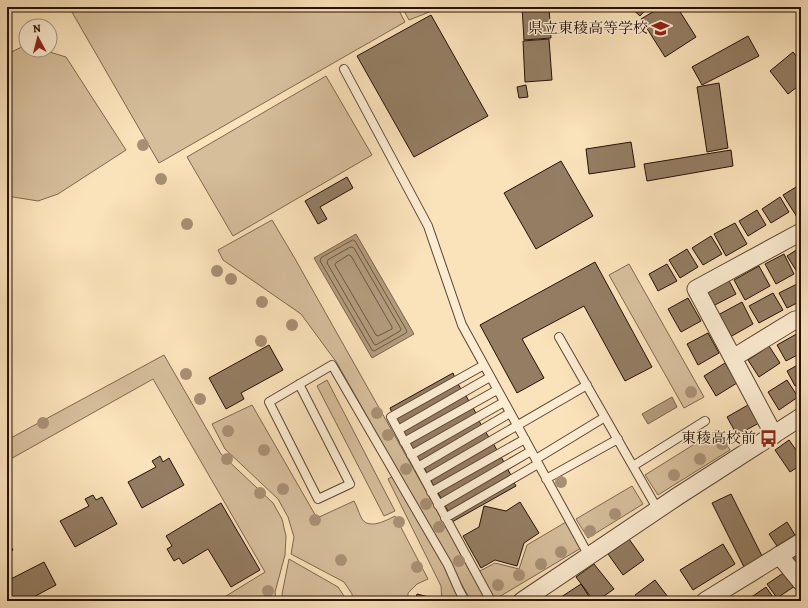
<svg xmlns="http://www.w3.org/2000/svg" width="808" height="608" font-family="Alegreya,'Noto Serif JP',serif">
<rect width="100%" height="100%" fill="#fae2ba"/>
<filter id="stains"><feTurbulence type="fractalNoise" baseFrequency=".005" numOctaves="4"/><feColorMatrix values="0 0 0 0 .2 0 0 0 0 .09 0 0 0 0 .02 0 0 0 .5 -.17"/></filter>
<radialGradient id="worn" r=".72"><stop offset=".6" stop-color="#630" stop-opacity="0"/><stop offset="1" stop-color="#630" stop-opacity=".3"/></radialGradient>
<path fill="#d6be9b" stroke="#7e6750" d="M69,7H397L405,22L159,163Z
M402,7H442L409,20Z
M26,45V50H43L66,57L126,150L58,194L38,201L7,196V54Z
M326,76L372,155L233,236L187,157Z
M272,220L294,257L488,601H471L337,363L301,314L223,260L218,250Z
M629,264L704,397L684,408L609,275Z
M164,355L221,454L273,503L282,519L286,536L285,555L275,592L276,601H218L265,572L153,379L7,461V440Z
M327,380L395,511L384,516L317,386Z
M252,405L317,518L354,501C357,506 359,514 362,519C369,530 387,520 395,516L428,579L417,584L408,593V601H353L352,594L344,582L291,554L294,537L288,517L278,499L225,449L212,424Z
M717,430L730,450L658,495L645,475Z
M393,476L445,567L461,601H442L441,586L388,479Z
M632,486L643,504L588,538L576,519Z
M566,522L581,548L494,600L478,572L495,563L519,569L527,545Z
M289,559L338,587L344,596L345,601H283L282,594Z"/>
<path fill="#b29b7c" stroke="#7a634c" d="M356,234L414,334L372,358L314,258Z
M672,397L677,407L648,424L642,414Z"/>
<g fill="none" stroke-linecap="round" stroke-linejoin="round">
<path stroke="#6c5640" stroke-width="1" d="M353,240L355,241L407,331L406,333L374,351L372,350L320,261L321,258Z
M351,247L354,248L401,329L400,331L376,345L374,344L327,263L328,260Z
M349,255L351,256L392,327V329L378,336L376,335L335,265L336,263Z"/>
</g>
<path fill="#947d63" stroke="#261005" d="M522,7H549L551,38L524,40Z
M630,7H648L640,16Z
M661,7H677L696,37L665,57L641,19Z
M431,15L488,116L414,157L357,56Z
M748,36L759,56L702,85L692,67Z
M549,39L552,80L525,82L523,41Z
M793,52L801,62V84L788,94L770,71Z
M719,83L728,148L707,152L697,87Z
M526,85L528,97L519,98L517,87Z
M631,142L635,167L589,174L586,149Z
M731,150L733,166L647,181L644,164Z
M561,161L593,216L536,249L504,193Z
M347,177L353,188L320,207L327,219L318,224L305,201Z
M801,184V214L797,217L783,195Z
M780,197L789,212L771,223L762,209Z
M757,210L766,225L748,236L739,221Z
M735,223L747,244L726,256L714,234Z
M711,236L722,254L703,265L692,248Z
M801,247V274L799,275L787,256Z
M687,249L698,267L680,278L669,260Z
M784,254L794,274L776,284L765,264Z
M595,262L652,367L625,381L584,306L522,339L544,378L517,393L480,325Z
M667,264L677,281L658,291L649,274Z
M759,266L770,286L745,300L734,280Z
M727,277L736,294L713,306L704,289Z
M799,283L801,287V301L787,308L779,293Z
M773,293L783,310L759,323L749,306Z
M688,298L701,321L681,332L668,309Z
M742,302L753,324L730,337L718,315Z
M800,332L801,353L786,361L777,345Z
M708,333L719,353L698,365L687,344Z
M269,345L283,370L241,393L244,399L226,409L209,378Z
M769,346L780,363L759,377L748,360Z
M725,363L737,383L716,396L704,376Z
M801,363V383L795,386L787,371Z
M453,373L455,378L392,413L390,408Z
M787,380L798,397L779,410L768,392Z
M457,382L462,391L400,426L395,417Z
M465,394L470,403L407,439L402,430Z
M748,405L759,423L737,435L727,417Z
M472,406L477,415L414,451L409,442Z
M478,419L483,428L421,463L416,455Z
M485,431L490,439L428,475L423,466Z
M789,440L801,457V465L790,472L775,450Z
M493,443L498,452L435,488L430,479Z
M500,455L505,464L442,500L437,491Z
M160,456L163,462L169,458L184,485L142,508L128,482L156,467L152,461Z
M507,468L512,477L449,513L444,504Z
M513,481L516,486L452,522L450,517Z
M731,494L763,558L744,567L712,503Z
M93,495L96,500L102,497L117,524L75,547L60,521L89,506L85,499Z
M520,502L539,533L524,543L517,566L495,560L481,568L463,536L479,527L484,506L506,511Z
M221,503L260,570L231,587L208,549L183,564L179,558L174,561L167,549L172,546L166,536Z
M787,522L795,535L777,546L769,534Z
M629,539L644,560L623,575L608,554Z
M7,540L13,550L7,554Z
M723,544L735,564L693,590L680,570Z
M801,546V569L788,556Z
M44,562L56,585L26,601H7V581Z
M594,564L614,589L597,601H594L576,577Z
M785,572L795,586L777,598L767,584Z
M655,580L671,601H640L635,595Z
M581,584L592,601H555Z
M766,587L775,600L751,601L750,598Z
M417,594L429,597L427,601H415Z"/>
<g fill="none" stroke-linecap="round" stroke-linejoin="round">
<defs>
<path id="service" d="M344,69L428,226L462,325L589,556
M559,337L658,510
M484,365L391,417L491,601
M299,384L350,484L318,499L269,402L332,365L448,565L459,590L465,601
M398,430L490,377
M404,442L497,390
M411,455L504,402
M536,459L605,417
M633,466L705,421
M418,467L510,413
M425,479L587,385
M546,479L618,439
M431,492L525,439
M438,505L531,451
M445,518L538,464"/>
<path id="minor" d="M733,358L795,320L801,319
M774,435L696,289L801,232
M779,555L801,582
M522,601L678,496L801,417
M705,601L801,542"/>
</defs>
<use href="#service" stroke="#5b4432" stroke-width="10"/>
<use href="#minor" stroke="#5b4432" stroke-width="19"/>
<use href="#service" stroke="#fcecd2" stroke-width="8"/>
<use href="#minor" stroke="#fcecd2" stroke-width="17"/>
</g>
<g fill="#a89074">
<circle cx="143" cy="145" r="6"/>
<circle cx="161" cy="179" r="6"/>
<circle cx="187" cy="224" r="6"/>
<circle cx="217" cy="271" r="6"/>
<circle cx="231" cy="279" r="6"/>
<circle cx="262" cy="302" r="6"/>
<circle cx="292" cy="325" r="6"/>
<circle cx="261" cy="341" r="6"/>
<circle cx="186" cy="374" r="6"/>
<circle cx="691" cy="392" r="6"/>
<circle cx="200" cy="399" r="6"/>
<circle cx="377" cy="413" r="6"/>
<circle cx="43" cy="423" r="6"/>
<circle cx="228" cy="431" r="6"/>
<circle cx="388" cy="435" r="6"/>
<circle cx="722" cy="444" r="6"/>
<circle cx="264" cy="450" r="6"/>
<circle cx="227" cy="459" r="6"/>
<circle cx="700" cy="459" r="6"/>
<circle cx="406" cy="469" r="6"/>
<circle cx="674" cy="475" r="6"/>
<circle cx="561" cy="482" r="6"/>
<circle cx="283" cy="489" r="6"/>
<circle cx="260" cy="493" r="6"/>
<circle cx="426" cy="504" r="6"/>
<circle cx="615" cy="514" r="6"/>
<circle cx="315" cy="520" r="6"/>
<circle cx="399" cy="522" r="6"/>
<circle cx="439" cy="527" r="6"/>
<circle cx="590" cy="531" r="6"/>
<circle cx="561" cy="552" r="6"/>
<circle cx="341" cy="560" r="6"/>
<circle cx="459" cy="561" r="6"/>
<circle cx="541" cy="564" r="6"/>
<circle cx="417" cy="567" r="6"/>
<circle cx="519" cy="575" r="6"/>
<circle cx="498" cy="585" r="6"/>
<circle cx="268" cy="591" r="6"/>
</g>
<defs>
<symbol id="school-bare" viewBox="-9 -9 18 18"><path d="M0-5L7-2L0 1L-7-2ZM-4 1L0 2.5L4 1V4Q0 6-4 4Z" fill="#8f2418" stroke="#fcecd2" stroke-width="2.5" paint-order="stroke"/></symbol>
<symbol id="bus-bare" viewBox="-9 -9 18 18"><path d="M-5-6H5V4H4V6H2V4H-2V6H-4V4H-5ZM-3.5-4V0h7V-4ZM-3.5 1.2v1.5H-2V1.2ZM2 1.2v1.5H3.5V1.2Z" fill="#8f2418" stroke="#fcecd2" stroke-width="2.5" paint-order="stroke"/></symbol>
</defs>
<g fill-rule="evenodd">
<use href="#school-bare" x="648" y="16" width="25" height="25"/>
<use href="#bus-bare" x="756" y="426" width="25" height="25"/>
</g>
<g text-anchor="middle" stroke-width="3" stroke-linejoin="round" paint-order="stroke">
<g font-size="15" fill="#261005" stroke="#fcecd2" text-anchor="end">
<text x="648" y="33">県立東稜高等学校</text>
<text x="756" y="443">東稜高校前</text>
</g>
</g>
<rect width="808" height="608" fill="none" stroke="#fae2ba" stroke-width="24"/>
<rect x="8" y="8" width="792" height="592" fill="none" stroke="#261005" stroke-width="2"/>
<rect x="12" y="12" width="784" height="584" fill="none" stroke="#261005"/>
<g transform="translate(38 38) rotate(353)"><circle r="19" fill="#fcecd2" stroke="#a69480"/>
<path d="M0-3L7 15L0 10L-7 15Z" fill="#8f2418"/>
<text y="-6" font-size="11" font-weight="bold" text-anchor="middle" fill="#261005">N</text>
</g>
<rect width="100%" height="100%" filter="url(#stains)"/>
<rect width="100%" height="100%" fill="url(#worn)"/>
</svg>
